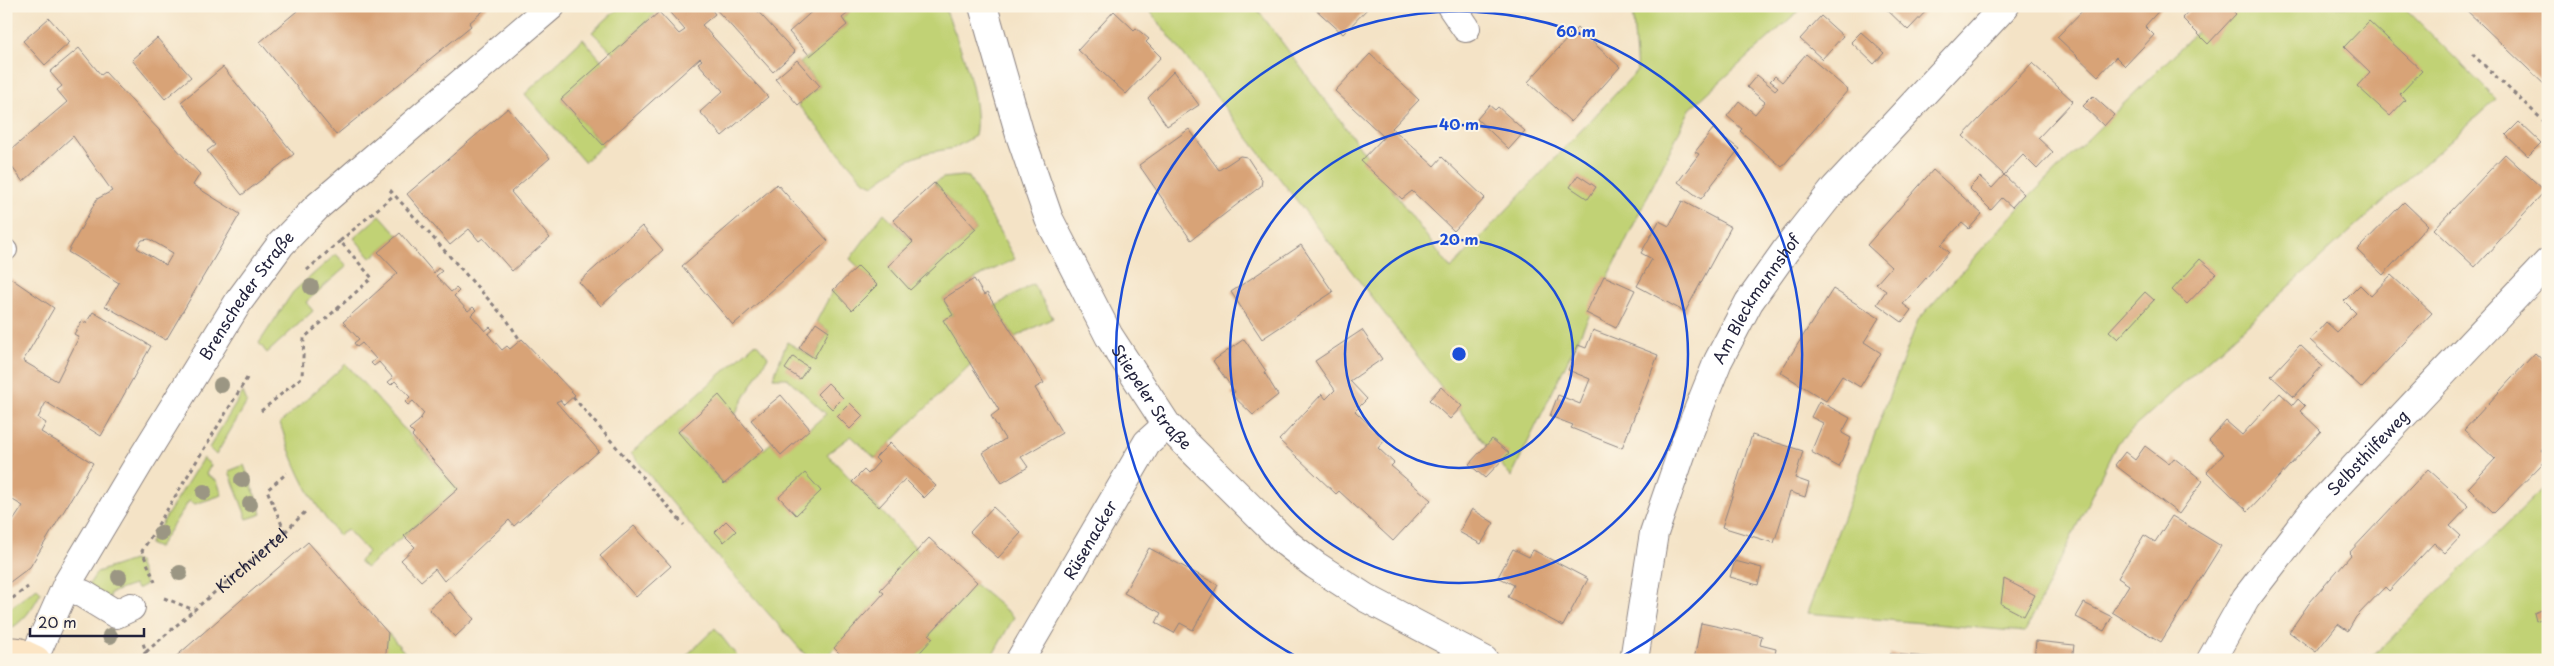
<svg xmlns="http://www.w3.org/2000/svg" width="2554" height="666" font-family="'Playpen Sans',sans-serif">
<rect width="100%" height="100%" fill="#fcf5e5"/>
<filter id="ink" filterUnits="userSpaceOnUse"><feTurbulence type="fractalNoise" baseFrequency=".02" numOctaves="2"/><feDisplacementMap in="SourceGraphic" scale="10" xChannelSelector="R" yChannelSelector="G"/><feConvolveMatrix kernelMatrix="1 2 1 2 8 2 1 2 1" color-interpolation-filters="sRGB"/></filter>
<filter id="wash" filterUnits="userSpaceOnUse"><feTurbulence type="fractalNoise" baseFrequency=".0096" numOctaves="4" result="noise"/><feDisplacementMap in="SourceGraphic" scale="20" xChannelSelector="R" yChannelSelector="G"/><feGaussianBlur stdDeviation="1.12" result="paint"/><feColorMatrix in="noise" values="0 0 0 0 0 0 0 0 0 0 0 0 0 0 0 0 0 1.4 0 .05"/><feComposite in="paint" operator="in"/></filter>
<g filter="url(#wash)">
<rect width="100%" height="100%" fill="#f4e3c6"/>
<path fill="#c1d275" stroke="#727a58" d="M621,6H654L658,11L613,53L592,32Z
M853,6H944C959,43 982,97 975,136L954,148L926,153L906,161L873,185L863,180L798,105L820,86L800,63L847,25L842,18L854,8Z
M1146,6H1255L1451,269L1637,71L1632,6H1804L1690,109L1511,477Z
M2223,6H2403L2496,99L2117,443L2025,632L1807,613L1918,320L2025,201Z
M583,39L603,62L561,99L603,145L584,162L525,94Z
M963,176L969,177L1015,259L974,279L943,299L953,315L944,320L971,364L875,458L851,436L827,454L918,550L881,590L884,593L824,660H810L713,552L631,453L756,343L768,357L735,414L719,396L677,434L724,484L771,443L781,454L826,414L787,378H773L787,342L814,358L829,331L816,322L833,290L852,309L877,285L850,259L884,213L913,242L888,266L910,290L976,229L934,183L943,178Z
M380,215L398,235L371,258L354,238Z
M336,254L347,266L306,302L313,311L267,353L259,343L293,292Z
M1033,284L1053,318L1015,337L995,306Z
M346,364L458,489L366,568L359,561L368,552L347,529L339,536C308,497 295,469 280,423Z
M243,392L247,402L216,455L209,448Z
M203,458L211,465L206,474L217,481L222,495L195,504L189,501L158,548L149,544Z
M244,465L262,514L247,519L229,471Z
M2548,483V660H2369Z
M133,560L138,562L146,584L137,589L134,585L110,593V598L88,586L97,572Z
M975,584L1014,617L990,660H913L932,638L929,635Z
M37,588L41,592C33,608 23,623 6,631V611Z
M715,628L740,660H682Z
M388,633L411,660H378Z"/>
<g id="blocks">
<path fill="#d8a377" fill-rule="evenodd" d="M303,6H489L469,23L471,26L336,135L260,42Z
M664,6H709L715,14L702,25L768,97L722,136L700,112L723,91L698,63L702,60L700,58L603,145L561,99L659,12L679,34L685,30Z
M713,6H753L795,52L773,72Z
M818,6L855,8L842,18L847,25L810,56L789,32Z
M1312,6H1370L1343,34Z
M1883,6H1931L1908,30Z
M2087,6H2163L2145,26L2154,35L2142,48L2125,66L2116,57L2098,76L2057,37Z
M2193,6H2228L2236,14L2208,44L2182,18Z
M2462,6H2548V88Z
M1114,11L1134,30L1136,28L1149,39L1146,42L1161,57L1126,94L1078,50Z
M1821,16L1843,36L1822,59L1800,39Z
M49,18L70,42L45,65L23,41Z
M2369,21L2422,71L2400,94L2405,100L2390,116L2357,86L2370,72L2344,47Z
M1577,28L1620,67L1571,122L1528,82Z
M1861,32L1884,53L1874,64L1851,42Z
M157,38L191,77L165,99L132,60Z
M79,48L101,75L105,72L200,174L193,185L240,214L166,340L105,306L119,283L68,252L97,199L112,191L73,136L23,182L6,159V154L67,102L57,90L62,86L50,72ZM149,239L173,253L166,265L137,248L142,240Z
M1370,54L1419,100L1392,128L1434,166L1442,157L1485,198L1454,231L1412,191L1402,199L1361,161L1384,137L1335,91Z
M1806,54L1848,90L1782,167L1740,131L1742,129L1727,116L1739,101L1755,114L1765,102L1747,87L1757,75L1775,90L1778,87L1770,81L1775,76L1782,82Z
M797,60L820,86L798,105L775,79Z
M2032,63L2073,101L2038,138L2053,152L2037,169L2023,155L2004,175L2024,194L2012,207L2002,198L1991,210L1969,188L1980,177L1992,188L2004,175L1963,136Z
M223,67L294,154L242,195L207,151L215,145L181,102Z
M1174,71L1199,105L1167,126L1148,98Z
M2093,96L2114,115L2104,126L2083,106Z
M1489,105L1495,110L1498,107L1525,131L1509,149L1477,119Z
M508,108L550,158L511,192L550,238L512,271L483,238L479,241L469,229L450,245L407,194Z
M2519,122L2541,143L2528,156L2506,135Z
M1189,129L1219,170L1240,156L1247,157L1262,180L1261,186L1191,240L1139,165Z
M1713,129L1739,149L1701,199L1678,182L1699,154L1695,152Z
M2505,154L2545,191L2475,267L2434,229Z
M1933,170L1982,214L1969,229L1962,223L1941,245L1949,252L1903,304L1911,310L1902,322L1877,304L1886,291L1876,284L1891,267L1867,245Z
M1578,175L1596,187L1588,199L1570,187Z
M934,183L976,229L910,290L888,266L913,242L893,220Z
M777,184L828,241L733,325L682,266Z
M1682,201L1731,227L1685,312L1637,286L1652,259L1641,253L1659,221L1669,226Z
M2404,202L2428,225L2383,275L2357,250Z
M642,226L663,250L601,306L579,282Z
M400,233L434,273L438,268L442,271L436,276L451,292L456,288L459,291L454,296L468,311L473,307L476,310L471,315L485,331L490,327L493,330L488,334L502,350L507,346L510,349L522,339L575,395L564,405L560,400L556,402L599,451L514,526L509,520L444,581L435,569L421,581L401,560L415,547L404,536L458,489L412,436L414,434L409,429L419,421L424,413L413,401L408,405L405,402L410,397L395,381L391,385L388,382L393,378L379,362L374,366L371,363L376,359L362,343L357,347L354,343L359,339L343,322L398,273L378,252Z
M1301,245L1333,292L1262,339L1231,292Z
M2200,259L2216,273L2187,304L2172,290Z
M858,266L877,285L852,310L833,290Z
M6,275L54,308L23,361L57,381L79,337L74,334L82,321L86,323L93,312L151,346L101,436L46,402L38,418L46,423L41,432L93,463L30,567L6,585V525L13,521L23,506L6,496Z
M2391,275L2432,313L2362,388L2310,340L2326,322L2337,332L2356,313L2344,301L2360,285L2371,296Z
M1604,276L1635,290L1616,328L1586,313Z
M974,279L984,295L987,293L1044,383L1035,388L1062,433L1021,457L1028,467L1002,483L983,453L1005,439L991,416L999,410L943,320L953,315L943,299Z
M1833,289L1879,318L1864,342L1881,353L1860,387L1842,376L1826,401L1780,372Z
M2145,292L2154,300L2118,339L2109,331Z
M816,322L829,331L814,358L799,348Z
M1362,330L1382,359L1350,381L1367,399L1355,411L1385,440L1378,448L1394,463L1391,466L1431,500L1393,541L1339,491L1336,494L1279,440L1322,394L1326,399L1335,390L1315,361Z
M1593,330L1658,355L1622,448L1571,428L1573,425L1550,416L1558,395L1580,404L1590,379L1568,370L1578,345L1586,348Z
M1244,339L1266,371L1264,372L1278,395L1253,415L1231,394L1235,392L1213,361Z
M2300,345L2322,366L2294,397L2271,376Z
M2535,353L2548,365V442L2541,450L2548,458L2494,513L2468,488L2495,459L2464,430Z
M793,357L808,367L800,379L785,369Z
M828,383L843,398L832,409L817,394Z
M1441,387L1462,406L1450,419L1429,400Z
M2280,393L2293,405L2298,399L2305,406L2300,411L2321,431L2248,511L2207,472L2224,454L2209,440L2226,421L2242,435Z
M719,395L764,449L724,484L678,432Z
M781,395L810,429L781,455L751,420Z
M1819,401L1850,418L1842,433L1851,438L1839,467L1811,452L1823,423L1811,417Z
M850,403L863,416L850,429L837,416Z
M1752,435L1803,451L1795,478L1809,483L1805,497L1790,492L1774,543L1722,527Z
M1492,439L1509,453L1485,478L1469,464Z
M890,443L936,486L924,498L905,479L879,507L852,482L864,470L868,474L879,462L875,458Z
M2145,446L2169,464L2174,458L2203,481L2179,514L2115,465L2125,452L2135,460Z
M2428,469L2469,506L2450,526L2461,536L2445,553L2434,543L2389,591L2385,587L2356,617L2348,631L2338,624L2316,652L2289,632L2310,602L2351,555L2349,553Z
M805,473L821,491L796,515L779,497Z
M993,507L1021,533L998,558L970,532Z
M1472,509L1494,523L1481,544L1459,532Z
M2172,516L2221,546L2161,642L2112,612L2129,585L2118,578L2144,535L2155,542Z
M726,521L736,531L724,542L715,532Z
M634,526L671,566L636,597L600,556Z
M929,538L977,582L929,635L933,638L913,660H846L834,648L884,593L880,590Z
M308,542L388,633L386,653L378,660H172Z
M1149,548L1218,585L1193,630L1180,623L1174,633L1156,623L1161,613L1124,593Z
M1513,549L1529,557L1533,550L1588,579L1563,626L1508,597L1514,585L1498,577Z
M1735,561L1762,568L1758,585L1730,577Z
M2004,579L2035,595L2024,616L2001,604Z
M449,591L474,619L455,637L429,609Z
M2084,603L2112,617L2104,631L2076,617Z
M2547,608L2548,616L2536,621L2534,613Z
M1701,623L1762,636L1760,645L1776,649L1774,660H1694Z
M2036,641L2074,645L2072,660H2034Z
M1890,654L1941,658V660H1890Z"/>
</g>
</g>
<g filter="url(#ink)">
<use href="#blocks" fill-opacity="0" stroke="#8b8280" stroke-width="1"/>
<g fill="none" stroke-linecap="round" stroke-linejoin="round">
<defs>
<path id="lane" d="M6,249L7,250"/>
<g id="street">
<path id="s2" d="M983,6L1020,135L1049,219L1109,336L1167,425L1285,542L1315,565L1366,598L1484,660"/>
<path d="M1451,6L1466,28"/>
<path d="M83,594L116,614L131,607"/>
<path id="s3" d="M34,658L67,584L138,465L239,301L281,244L318,206L551,6"/>
<path id="s4" d="M1020,660L1147,443L1167,425"/>
<path id="s5" d="M1634,660L1654,533L1685,443L1718,361L1749,302L1786,250L1835,188L2005,6"/>
<path id="s6" d="M2211,660L2246,598L2314,510L2548,262"/>
</g>
<path id="secondary" d="M6,651L19,652L36,660"/>
</defs>
<use href="#lane" stroke="#8b8280" stroke-width="22"/>
<use href="#street" stroke="#8b8280" stroke-width="30"/>
<use href="#secondary" stroke="#8b8280" stroke-width="30"/>
<g stroke="#8b8280" stroke-width="3" stroke-dasharray="4 4" stroke-linecap="butt">
<path d="M2472,54L2548,125"/>
<path d="M390,190L507,320L520,340"/>
<path d="M340,241L394,195"/>
<path d="M573,397L684,525"/>
<path d="M261,411L302,377L304,338L372,278L340,241L306,271"/>
<path d="M285,532L306,511"/>
<path d="M155,582L142,551L247,378"/>
<path id="s1" d="M164,598L194,610L285,532L267,490L287,473"/>
<path d="M6,603L28,587"/>
<path d="M146,652L194,610"/>
<path d="M138,660L146,652L142,640"/>
</g>
<use href="#lane" stroke="#fff" stroke-width="20"/>
<use href="#street" stroke="#fff" stroke-width="28"/>
<use href="#secondary" stroke="#fce5c4" stroke-width="28"/>
</g>
<g fill="#9b9683">
<circle cx="311" cy="287" r="8"/>
<circle cx="221" cy="385" r="8"/>
<circle cx="242" cy="480" r="8"/>
<circle cx="204" cy="492" r="8"/>
<circle cx="250" cy="504" r="8"/>
<circle cx="161" cy="533" r="8"/>
<circle cx="180" cy="573" r="8"/>
<circle cx="119" cy="577" r="8"/>
<circle cx="110" cy="636" r="8"/>
</g>
</g>
<g fill="none" stroke="#1d4ed8" stroke-width="2.5">
<circle cx="1459" cy="354" r="114"/>
<circle cx="1459" cy="354" r="229"/>
<path d="M1303 660A343 343 0 1 1 1615 660"/>
</g>
<g text-anchor="middle" stroke-width="4" stroke-linejoin="round" paint-order="stroke">
<g font-size="16" fill="#22223b" stroke="#fcf5e5">
<text dy="6" stroke="none"><textPath href="#s3" startOffset="421">Brenscheder Straße</textPath></text>
<text dy="6" stroke="none"><textPath href="#s5" startOffset="385">Am Bleckmannshof</textPath></text>
<text dy="6" stroke="none"><textPath href="#s2" startOffset="429">Stiepeler Straße</textPath></text>
<text dy="6" stroke="none"><textPath href="#s6" startOffset="261">Selbsthilfeweg</textPath></text>
<text dy="6" stroke="none"><textPath href="#s4" startOffset="139">Rüsenacker</textPath></text>
<text dy="6" stroke="none"><textPath href="#s1" startOffset="108">Kirchviertel</textPath></text>
</g>
</g>
<circle cx="1459" cy="354" r="8" fill="#1d4ed8" stroke="#fcf5e5" stroke-width="2.5"/>
<g font-size="15" text-anchor="middle" font-weight="bold" fill="#1d4ed8" stroke="#fcf5e5" stroke-width="4" stroke-linejoin="round" paint-order="stroke">
<text x="1576" y="37">60 m</text>
<text x="1459" y="130">40 m</text>
<text x="1459" y="245">20 m</text>
</g>
<rect width="2554" height="666" fill="none" stroke="#fcf5e5" stroke-width="25"/>
<path d="M30 628v8h114v-8" fill="none" stroke="#22223b" stroke-width="2.5"/>
<text x="38" y="628" font-size="15" fill="#22223b" stroke="#fcf5e5" stroke-width="4" paint-order="stroke">20 m</text>
</svg>
